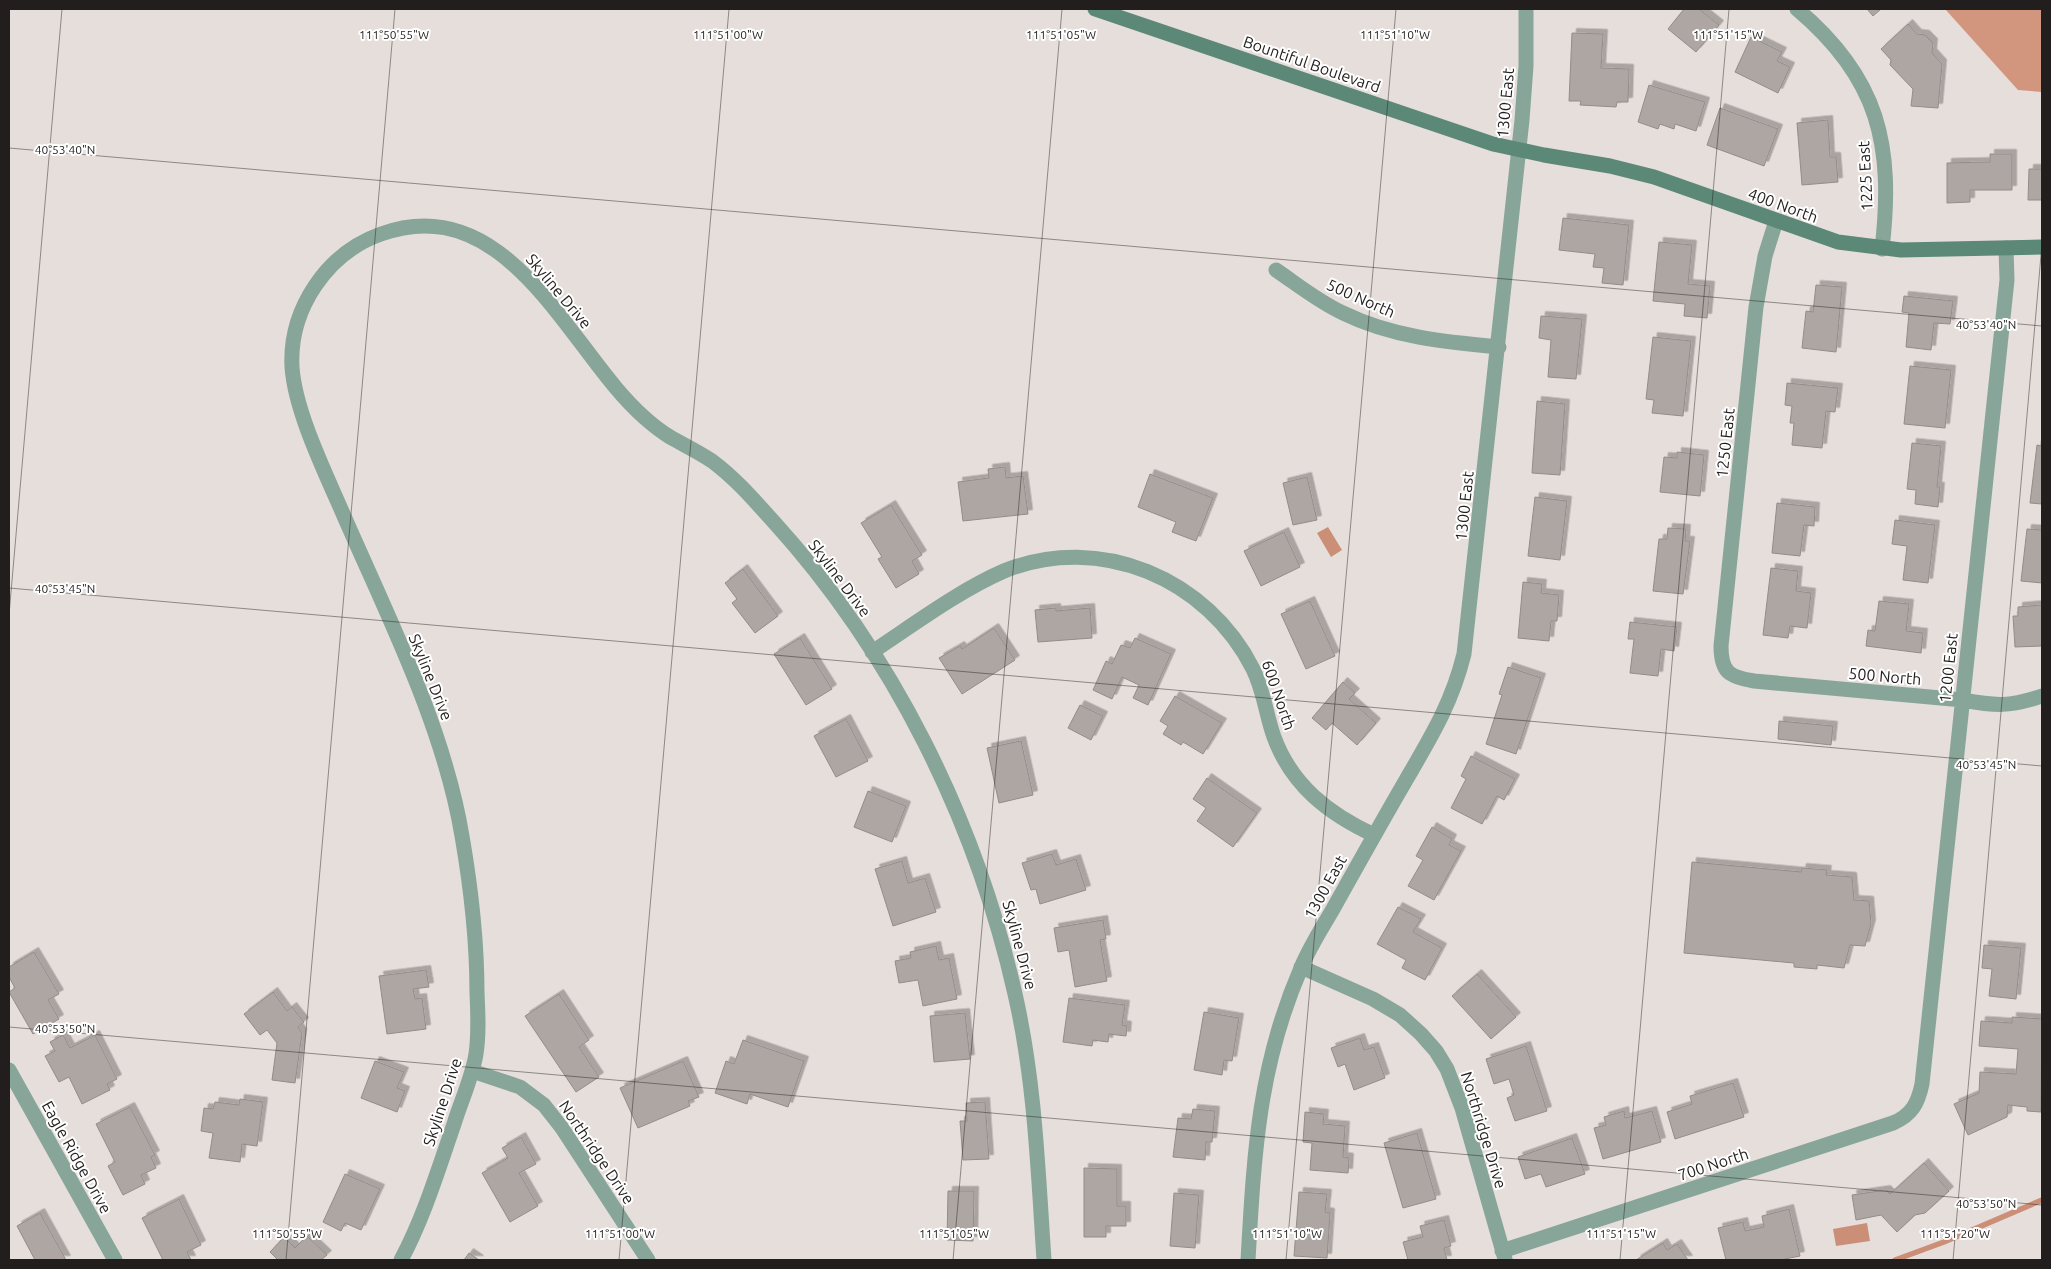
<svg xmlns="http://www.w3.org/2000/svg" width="2051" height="1269" font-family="Ubuntu,sans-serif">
<defs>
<filter id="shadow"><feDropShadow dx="4.5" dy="-4.5" stdDeviation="0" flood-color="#0004"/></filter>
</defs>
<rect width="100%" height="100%" fill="#e6dedb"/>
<path fill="#d2957e" d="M1945,9H2042V92L2018,90Z"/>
<path fill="#cb8f78" d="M1328,527L1342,550L1331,557L1317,533Z
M1867,1223L1870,1241L1836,1246L1833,1229Z"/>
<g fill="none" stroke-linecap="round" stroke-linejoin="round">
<path stroke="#cb8f78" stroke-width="5.5" d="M1895,1260L1944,1242L2042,1200"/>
</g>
<path fill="#aea6a3" stroke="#938c89" filter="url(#shadow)" d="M1684,9H1699L1719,25L1696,52L1668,29Z
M1867,9H1881L1873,16Z
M1908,24L1917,34L1925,35L1933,43L1932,53L1942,64L1938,108L1911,106L1913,89L1890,65L1891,60L1881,49Z
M1572,33L1603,34L1601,68L1629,69L1628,102H1617L1616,107L1580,105L1581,101H1569Z
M1751,37L1782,52L1777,61L1790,67L1778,93L1735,72Z
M1649,85L1705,102L1696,131L1675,124L1674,129L1660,124L1658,129L1638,122Z
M1720,108L1778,129L1764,166L1707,145Z
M1828,120L1830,157H1836L1838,182L1802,185L1797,123Z
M1990,154H2012V190H1970V202L1947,203V163L1990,162Z
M2029,169H2042V200H2028Z
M1563,218L1629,225L1623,285L1602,283L1604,268L1593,267L1595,254L1559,250Z
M1659,242L1692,245L1688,284L1710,286L1707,318L1684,316L1685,304L1653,301Z
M1816,285L1842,287L1836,352L1802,348L1806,311L1813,312Z
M1904,296L1953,301L1950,324L1934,323L1931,350L1906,347L1909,313L1902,312Z
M1541,316L1582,319L1576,379L1548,377L1551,340L1539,338Z
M1653,337L1691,341L1683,416L1652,413L1654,400L1646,399Z
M1910,366L1951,370L1945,428L1904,424Z
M1787,383L1838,388L1835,412L1826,411L1822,448L1792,445L1794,423H1790L1792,406L1785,405Z
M1537,401L1565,404L1560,475L1532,473Z
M1912,443L1941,446L1937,487H1940L1938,507L1915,504L1916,490L1907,489Z
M2037,445L2042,446V504L2030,503Z
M1677,452L1704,455L1700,496L1660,492L1664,457L1677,458Z
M1005,467L1006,478L1023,476L1028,514L963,521L958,482L989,478L988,469Z
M1150,474L1213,498L1196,541L1172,532L1176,522L1138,507Z
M1307,477L1317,520L1293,525L1283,483Z
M1535,497L1567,501L1560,560L1528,556Z
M1777,503L1815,507L1814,526L1804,525L1800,556L1772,553Z
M891,505L922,555L912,561L919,574L896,588L878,559L882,557L861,523Z
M1895,520L1935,525L1928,583L1903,580L1907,546L1892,544Z
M1668,528L1686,529L1685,541H1690L1683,594L1653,591L1659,539H1667Z
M2027,529L2042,530V583L2021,581Z
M1284,532L1300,567L1261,586L1244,551Z
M1771,568L1798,571L1796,591L1811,593L1807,628L1790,626L1788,638L1763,635Z
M743,569L778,616L755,633L732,603L737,599L725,583Z
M1523,582L1542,584L1541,593L1559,595L1557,621H1551L1549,641L1518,638Z
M1310,601L1335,656L1306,669L1281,614Z
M1879,601L1909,604L1906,631L1923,633L1921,653L1866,646L1868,630L1875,631Z
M2042,605V646L2015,647L2013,616H2018V607Z
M1056,608V611L1090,608L1092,638L1038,642L1035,610Z
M1630,622L1677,627L1674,651L1661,649L1658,676L1630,673L1634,639H1628Z
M994,628L1015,660L962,694L939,658L960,646L962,649Z
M800,638L832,689L806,705L774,654Z
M1135,638L1171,654L1148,705L1133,698L1139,685L1122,677L1112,699L1093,690L1106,661L1112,664L1121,645L1130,648Z
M1508,667L1541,678L1516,754L1486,744L1502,695L1499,694Z
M1343,682L1355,693L1349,699L1376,723L1357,745L1332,723L1326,730L1312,718Z
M1175,696L1222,723L1203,754L1183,742L1181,745L1163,734L1168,726L1160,721Z
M1080,705L1103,716L1091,740L1068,728Z
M846,719L868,761L836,777L814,736Z
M1779,721L1833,726L1831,745L1778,739Z
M1021,741L1033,795L999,803L987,748Z
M1471,756L1515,779L1504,800L1497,796L1482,824L1451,808L1466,779L1461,776Z
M1207,778L1257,813L1233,847L1197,821L1206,808L1193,799Z
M868,791L906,806L892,842L854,827Z
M1432,827L1452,839L1449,845L1461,851L1434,900L1408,886L1423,860L1416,856Z
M1052,854L1056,865L1076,859L1086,890L1040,904L1036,889L1031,890L1022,863Z
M902,861L908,883L925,878L936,912L893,926L875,869Z
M1692,862L1801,872L1802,868L1827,870L1826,875L1852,877L1854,900L1869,901L1871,924L1865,946L1850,945L1844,968L1817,965V969L1794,967V963L1684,953Z
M1398,907L1421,919L1413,932L1442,948L1425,980L1402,968L1406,960L1377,944Z
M1103,920L1106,939L1100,940L1107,981L1075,987L1069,950L1058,952L1054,928Z
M1984,945L2021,948L2016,999L1989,996L1992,969L1982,968Z
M936,946L939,960L949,958L957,999L923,1006L918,980L899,983L895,961L911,958L910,952Z
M34,952L59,994L48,1000L59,1019L33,1034L9,992L15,988L9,977V967Z
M426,970L429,987L413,989L415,999L422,998L426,1029L387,1034L379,976Z
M1477,974L1516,1017L1491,1039L1452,996Z
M273,992L287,1011L292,1007L304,1022L298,1027L302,1033L295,1083L272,1080L277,1043L267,1030L260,1035L244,1014Z
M559,994L589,1040L579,1047L599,1077L576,1092L525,1016Z
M1069,998L1125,1005L1122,1025L1127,1026L1126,1036L1109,1034L1108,1042L1093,1040L1092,1046L1063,1042Z
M1204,1012L1239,1018L1232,1061L1224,1060L1222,1075L1194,1070Z
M965,1013L970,1059L934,1062L930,1016Z
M2012,1017L2042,1019L2041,1112L2027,1111V1107L2008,1105L2007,1117L1968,1135L1954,1104L1979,1093L1980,1072L2016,1074L2018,1049L1979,1046L1981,1021L2012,1023Z
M63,1035L70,1048L95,1035L117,1079L107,1084L110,1090L82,1104L69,1077L59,1082L45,1056L55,1051L50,1042Z
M1360,1038L1364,1050L1374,1047L1385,1078L1354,1090L1345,1064L1338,1067L1331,1048Z
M743,1040L804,1061L788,1107L750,1094L747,1104L715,1093L726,1061L734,1064Z
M1526,1046L1547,1111L1515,1121L1507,1098L1514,1095L1509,1079L1494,1084L1486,1059Z
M375,1061L404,1072L397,1088L405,1091L397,1112L361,1098Z
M683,1061L699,1097L688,1101L690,1106L638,1128L620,1088Z
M1733,1083L1744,1117L1675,1139L1667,1112L1692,1104L1690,1096Z
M240,1099L263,1102L257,1146L242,1144L240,1162L209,1158L213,1133L201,1131L204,1108L213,1109L215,1102L239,1105Z
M985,1102L989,1159L963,1160L960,1121H967L966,1103Z
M130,1107L155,1155L151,1157L156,1168L141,1175L145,1184L123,1195L108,1166L115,1162L96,1124Z
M1193,1109L1215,1111L1212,1142H1206L1205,1160L1173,1157L1178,1118L1191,1119Z
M1624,1111L1625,1118L1652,1111L1661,1142L1603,1159L1594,1128L1606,1125L1604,1117Z
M1305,1112L1324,1114L1323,1124L1345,1126L1343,1157L1349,1158L1348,1173L1310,1170L1312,1143L1303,1142Z
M1417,1133L1436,1199L1403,1208L1384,1143Z
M521,1137L536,1164L519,1173L538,1206L510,1222L482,1173L508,1158L502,1148Z
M1572,1138L1585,1174L1546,1187L1541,1174L1525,1179L1518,1157Z
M1924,1163L1949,1191L1925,1213L1915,1215L1897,1232L1881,1215L1856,1220L1852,1195L1886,1190L1890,1194Z
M1084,1168L1117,1169V1206H1126V1226H1106V1237H1084Z
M345,1174L380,1189L361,1230L345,1223L341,1231L323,1222Z
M948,1191H974L973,1241L947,1240Z
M1299,1192L1327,1194L1325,1212L1330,1213L1327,1258L1294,1256Z
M1174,1193L1199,1195L1195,1248L1170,1246Z
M179,1199L201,1245L187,1252L191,1260H163L142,1218Z
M1789,1209L1800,1256L1780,1260H1726L1718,1228L1743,1222L1745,1231L1764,1227L1762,1216Z
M40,1213L66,1260H35L17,1226Z
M1444,1220L1451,1246L1444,1248L1447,1260H1408L1403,1242L1423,1237L1420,1226Z
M307,1236L327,1255L321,1260H278L270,1252L284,1237L295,1248Z
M1663,1243L1667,1250L1677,1244L1688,1260H1636Z
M469,1253L479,1260H464Z"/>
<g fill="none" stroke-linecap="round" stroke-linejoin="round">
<path stroke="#88a599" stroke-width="15" d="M1797,9C1879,78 1894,145 1882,249
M1776,221L1765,256L1756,307L1721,646C1721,672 1729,677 1754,681L1963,700C1996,706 2009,707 2042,696
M1276,270C1298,285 1319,302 1343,313C1392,337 1445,342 1499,347
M872,652C913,625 960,590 1004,571C1100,532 1208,579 1253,669C1264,691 1266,715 1274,737C1292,786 1329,814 1374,835
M1301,967L1373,999L1400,1015L1421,1034L1436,1051L1447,1069L1462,1108L1505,1259
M9,1070L115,1260
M472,1071L520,1087L544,1105L562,1128L648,1260
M1502,1251L1893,1123C1912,1115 1918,1103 1922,1084L2007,280L2006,248
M401,1260C424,1217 438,1170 454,1124C461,1101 472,1078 476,1054C479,1034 478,1014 477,993C477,940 471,888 462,836C444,727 388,617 344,516C326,474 295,412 292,367C289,309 327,253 381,234C494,193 556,317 616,388C632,407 649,424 670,437C684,445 699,452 712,461C735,478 754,500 773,521C893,653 976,821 1015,994C1035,1081 1038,1171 1044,1260
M1248,1260C1254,1156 1258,1067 1301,968C1309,948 1322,928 1333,909C1357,866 1381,823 1406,780C1431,737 1452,703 1464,654L1522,120L1526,66V9"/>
<path stroke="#5c8877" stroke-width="15" d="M1095,9L1493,144L1544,155L1610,166L1654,177L1838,242L1901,250L2042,247"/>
</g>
<path fill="none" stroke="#211e1d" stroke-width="1" stroke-opacity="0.45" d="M9,148L2042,326M9,588L2042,766M9,615L62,9M9,1027L2042,1205M286,1260L395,9M619,1260L729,9M953,1260L1062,9M1286,1260L1396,9M1620,1260L1729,9M1953,1260L2042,244"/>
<g text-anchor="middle" stroke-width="4" stroke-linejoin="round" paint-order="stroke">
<g font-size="16" fill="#211e1d" stroke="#fff">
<text transform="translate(1312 64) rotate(19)" y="6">Bountiful Boulevard</text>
<text transform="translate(1505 103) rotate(-85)" y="6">1300 East</text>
<text transform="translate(1865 176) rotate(-93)" y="6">1225 East</text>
<text transform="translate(1783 205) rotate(20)" y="6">400 North</text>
<text transform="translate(559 291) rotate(50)" y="6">Skyline Drive</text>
<text transform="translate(1361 298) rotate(24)" y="6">500 North</text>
<text transform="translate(1725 443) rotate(-84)" y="6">1250 East</text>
<text transform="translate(1464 506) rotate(-84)" y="6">1300 East</text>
<text transform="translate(840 578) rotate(53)" y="6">Skyline Drive</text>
<text transform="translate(1948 668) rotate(-84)" y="6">1200 East</text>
<text transform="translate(1885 676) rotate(5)" y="6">500 North</text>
<text transform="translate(431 677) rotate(68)" y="6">Skyline Drive</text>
<text transform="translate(1279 695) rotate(71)" y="6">600 North</text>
<text transform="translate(1325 887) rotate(-61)" y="6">1300 East</text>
<text transform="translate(1020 945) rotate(75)" y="6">Skyline Drive</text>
<text transform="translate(442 1102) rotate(-72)" y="6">Skyline Drive</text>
<text transform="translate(1484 1130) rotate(73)" y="6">Northridge Drive</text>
<text transform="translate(597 1152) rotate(56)" y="6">Northridge Drive</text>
<text transform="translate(77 1157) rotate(61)" y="6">Eagle Ridge Drive</text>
<text transform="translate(1713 1164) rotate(-18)" y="6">700 North</text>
</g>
</g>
<g font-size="12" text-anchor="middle" fill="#211e1d" stroke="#fff" stroke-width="4" stroke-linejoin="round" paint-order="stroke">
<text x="394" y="39">111°50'55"W</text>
<text x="728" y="39">111°51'00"W</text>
<text x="1061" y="39">111°51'05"W</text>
<text x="1395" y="39">111°51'10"W</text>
<text x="1728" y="39">111°51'15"W</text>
<text x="65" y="154">40°53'40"N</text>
<text x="1986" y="329">40°53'40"N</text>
<text x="65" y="593">40°53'45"N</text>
<text x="1986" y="769">40°53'45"N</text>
<text x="65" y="1033">40°53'50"N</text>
<text x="1986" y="1208">40°53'50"N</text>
<text x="287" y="1238">111°50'55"W</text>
<text x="620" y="1238">111°51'00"W</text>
<text x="954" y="1238">111°51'05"W</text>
<text x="1287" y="1238">111°51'10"W</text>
<text x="1621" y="1238">111°51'15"W</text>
<text x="1955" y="1238">111°51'20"W</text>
</g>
<rect width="2051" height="1269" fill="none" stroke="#211e1d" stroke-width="20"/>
</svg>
